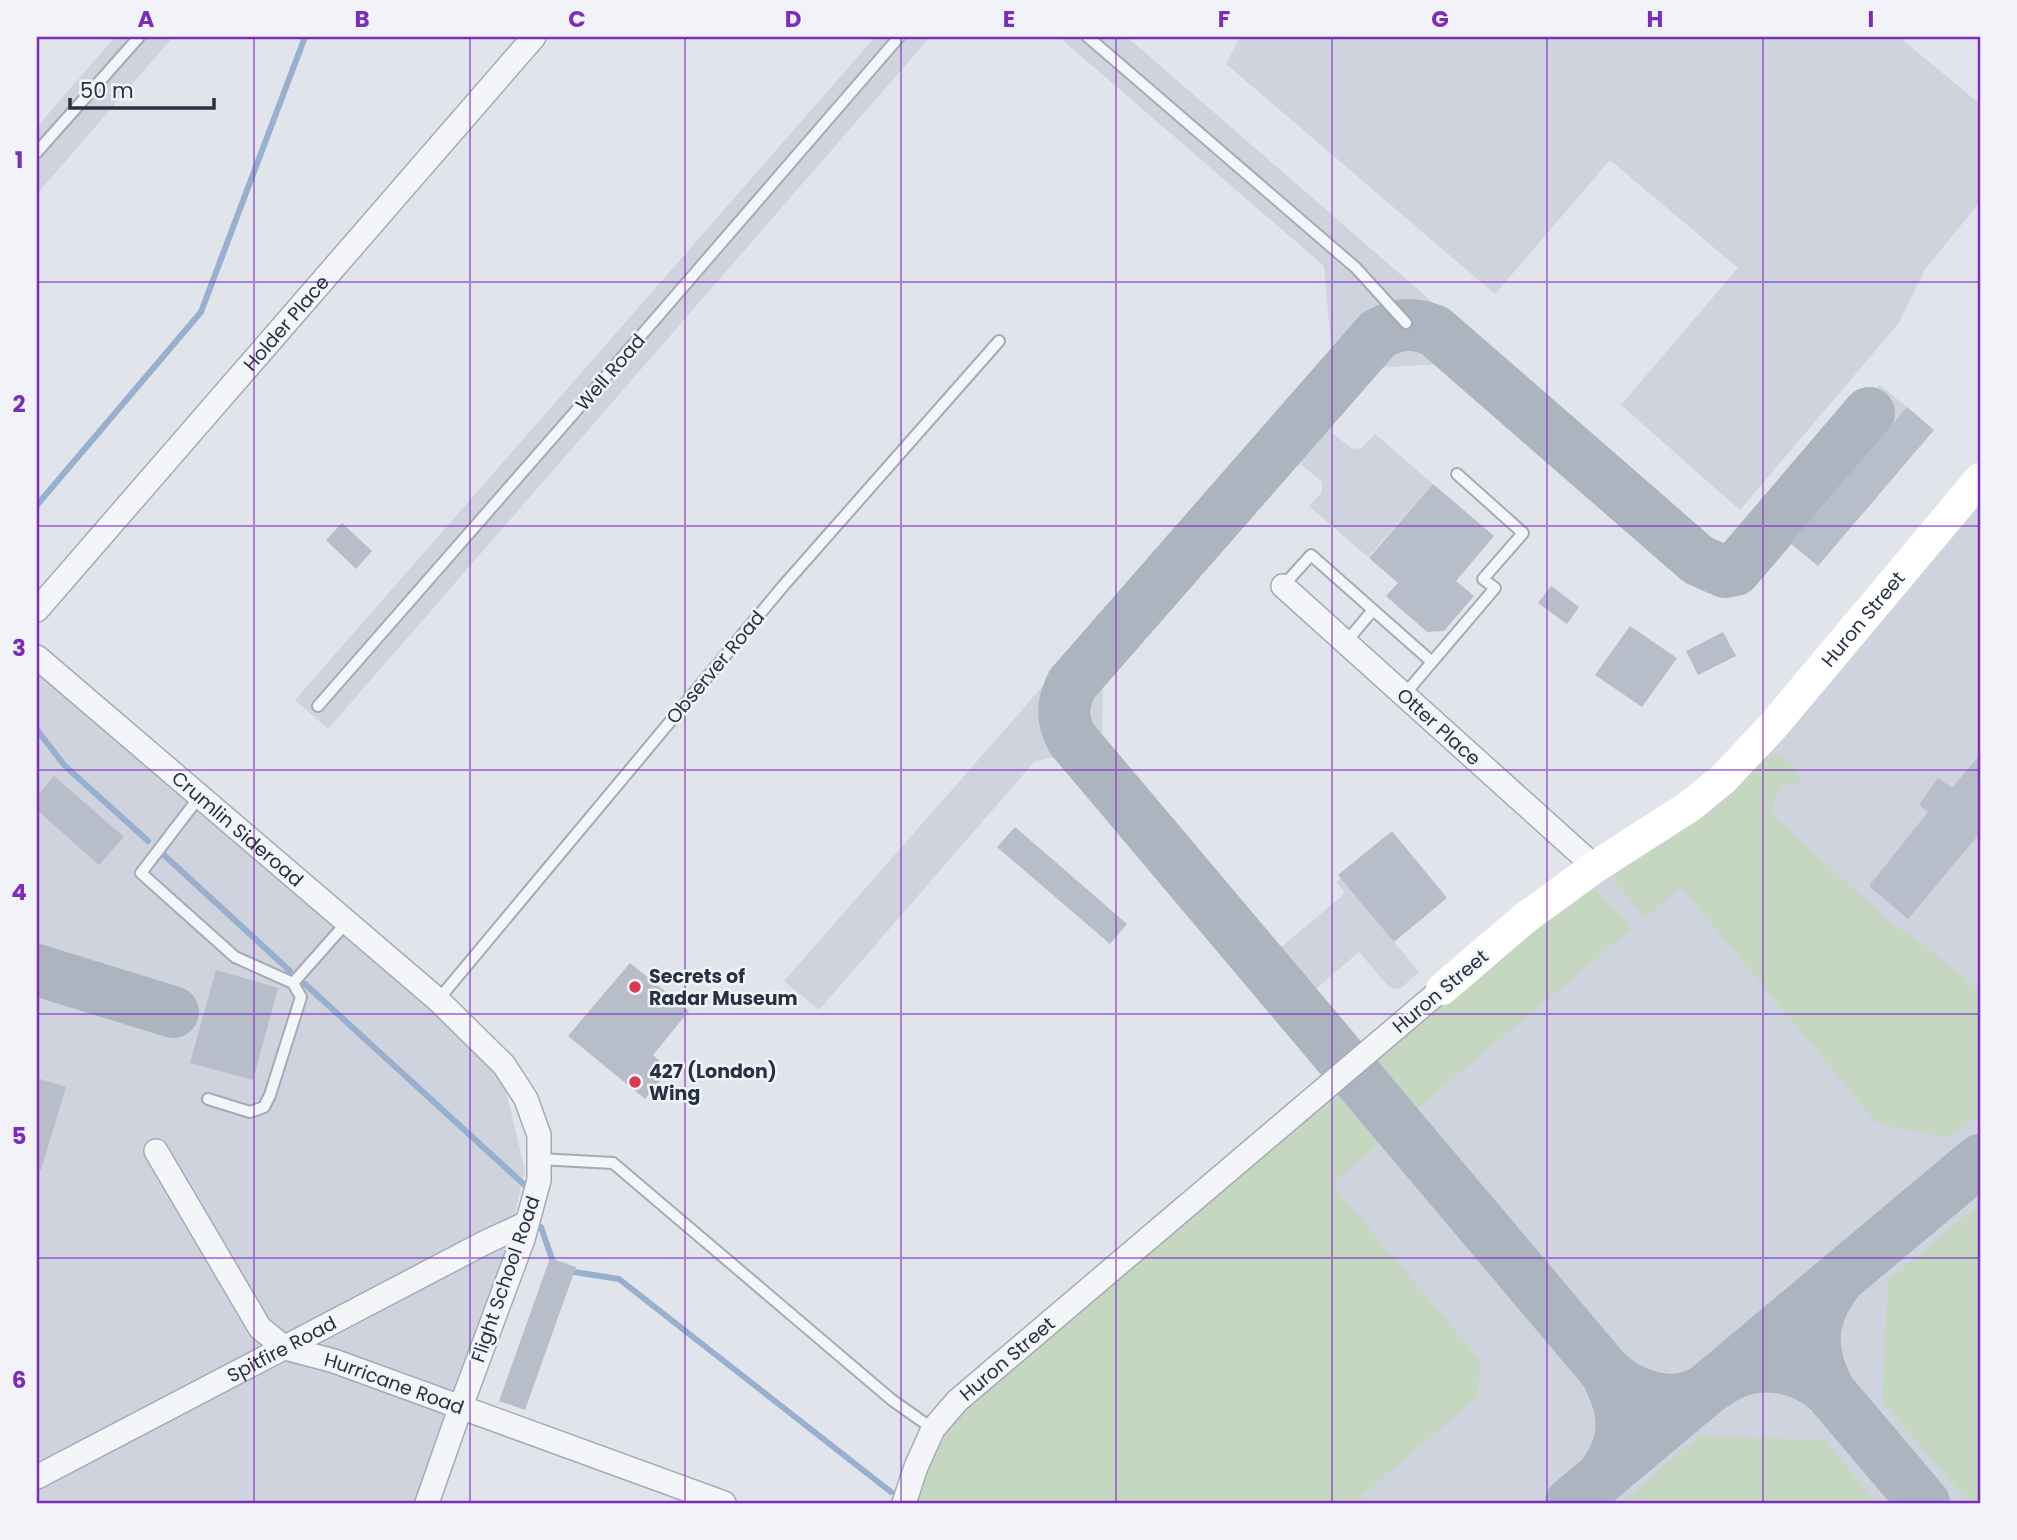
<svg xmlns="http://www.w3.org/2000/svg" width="2017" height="1540" font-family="Poppins,sans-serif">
<rect width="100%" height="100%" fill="#e1e4eb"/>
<path fill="#ced3dd" d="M115,37H173L37,194V127Z
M875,37H930L328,729L295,700Z
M1059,37H1127L1725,556L1736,555L1880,385L1907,407L1790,543L1779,533L1733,589L1711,573L1697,588L1438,364L1377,368L1330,421L1331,432L1351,448L1361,449L1375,434L1433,484L1368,557L1309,506L1322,492V482L1302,465L1292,466L1103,684L1102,741L1279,949L1343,895L1344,891L1336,882L1341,878L1419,972L1400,989L1393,988L1389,987L1359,952L1313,991L1371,1061L1707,784L1980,466V1503H893L917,1438L1338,1088L1060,756L1035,761L819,1010L784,981L1332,357L1324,266Z
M1240,37H1899L1980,104V202L1926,268L1898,324L1740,510L1621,405L1738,268L1610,160L1495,294L1226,64Z
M37,660L426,998L503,1079L525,1170L504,1262L448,1402L416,1503H37Z"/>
<path fill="#c5d6c1" d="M1768,753C1784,756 1802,766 1800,784L1786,783L1775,797L1771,814L1897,928L1913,936L1980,991V1113L1956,1134L1945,1137L1882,1125L1875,1121L1681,887L1645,918L1615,882L1618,862Z
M1591,885L1627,922L1631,929L1417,1109L1409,1106L1371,1060Z
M1344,1095L1372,1129L1379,1144L1332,1184L1480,1360L1478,1397L1353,1503H915C928,1467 944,1435 967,1405L1333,1097Z
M1980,1203V1503H1970L1882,1402L1888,1281Z
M1699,1436L1826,1440L1876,1503H1621Z"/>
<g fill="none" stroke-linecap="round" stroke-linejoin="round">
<path stroke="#98b0ce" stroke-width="6" d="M37,505L201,312L305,37
M37,730L65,766L148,841
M164,855L290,971
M305,984L529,1189
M541,1227L554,1265
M568,1271L619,1279L891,1492"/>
<path stroke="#acb4c0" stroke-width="52" d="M37,970L173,1012
M1605,1371L1072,739C1061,719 1062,704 1072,684L1378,334C1398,323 1414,322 1435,331L1698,560L1725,572L1735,570L1869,413
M1830,1392L1924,1503
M1599,1480C1629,1444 1627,1411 1605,1371C1627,1393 1663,1407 1693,1396C1705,1392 1715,1383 1726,1377C1760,1358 1802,1366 1830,1392C1808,1352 1809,1317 1838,1280
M1571,1503L1980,1160"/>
</g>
<path fill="#b7bdc9" d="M1907,407L1934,430L1818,566L1790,543Z
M1433,484L1494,536L1456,581L1474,596L1444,631L1427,632L1386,596L1398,583L1369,558Z
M342,523L372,551L356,569L326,540Z
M1551,586L1579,607L1567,624L1538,603Z
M1630,626L1677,658L1642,707L1595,675Z
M1723,632L1736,656L1698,675L1686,651Z
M1980,755V833L1908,919L1869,886L1928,812L1919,805L1938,778L1952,788Z
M54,776L124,837L99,865L37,810V796Z
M1015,827L1127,924L1110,944L997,847Z
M1392,831L1447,898L1394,942L1338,875Z
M630,963L689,1011L653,1055L662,1063L656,1071L663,1077L645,1099L568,1036Z
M216,970L278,988L253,1080L190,1063Z
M37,1078L66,1087L41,1170L37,1169Z
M550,1258L576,1267L525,1410L499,1401Z"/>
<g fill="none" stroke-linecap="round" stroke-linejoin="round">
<defs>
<path id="lane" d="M1088,37L1356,268L1406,323
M37,152L139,37
M1283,586L1311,555L1432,662L1495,588L1483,579L1523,533L1457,474
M1346,642L1373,610
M1404,695L1432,662
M318,706L582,404L899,37
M200,796L141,873L235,957L293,983L347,922
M438,1000L784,585L999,341
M208,1099L250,1112L264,1107L270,1095L301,997L293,983
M539,1159L613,1163L892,1400L933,1429"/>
<g id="street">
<path id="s1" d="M1283,586L1595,867"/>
<path id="s2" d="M37,610L534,37"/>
<path id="s3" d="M37,657L438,1000L504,1065L526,1099L539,1135V1180L523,1239L461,1406L427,1503"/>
<path id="s4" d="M156,1151L260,1328L285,1348L334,1361L724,1503"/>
<path id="s5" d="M37,1477L486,1242L527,1223"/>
<path id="s6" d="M904,1503L916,1467L933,1429L957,1401L1442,989"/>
</g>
</defs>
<use href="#lane" stroke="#a5abb6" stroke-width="14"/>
<use href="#street" stroke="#a5abb6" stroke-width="26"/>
<use href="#lane" stroke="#f4f5f9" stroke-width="10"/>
<use href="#street" stroke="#f4f5f9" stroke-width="23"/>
<path stroke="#fff" stroke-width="32" id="s7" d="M1442,989L1525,918L1595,867L1690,806L1723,779L1773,726L1980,479"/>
</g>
<path fill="none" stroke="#7b2cbf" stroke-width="2" stroke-opacity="0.55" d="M254,37V1503M470,37V1503M685,37V1503M901,37V1503M1116,37V1503M1332,37V1503M1547,37V1503M1763,37V1503M37,282H1980M37,526H1980M37,770H1980M37,1014H1980M37,1258H1980"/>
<g fill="#db3a4c" stroke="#f1f3f8" stroke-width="2.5">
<circle cx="635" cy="987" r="7"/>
<circle cx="635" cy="1082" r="7"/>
</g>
<g text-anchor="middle" stroke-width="5" stroke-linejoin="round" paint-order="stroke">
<g font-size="19" fill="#273144" stroke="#f1f3f8">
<text dy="7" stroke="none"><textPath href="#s2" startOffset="380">Holder Place</textPath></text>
<text transform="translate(610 372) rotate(-49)" y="7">Well Road</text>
<text dy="7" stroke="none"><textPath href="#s7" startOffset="564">Huron Street</textPath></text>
<text transform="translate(715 667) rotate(-50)" y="7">Observer Road</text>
<text dy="7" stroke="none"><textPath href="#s1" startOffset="210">Otter Place</textPath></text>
<text dy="7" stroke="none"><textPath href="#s3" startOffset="264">Crumlin Sideroad</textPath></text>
<text transform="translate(1440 991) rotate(-40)" y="7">Huron Street</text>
<text transform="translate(505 1279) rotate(-71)" y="7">Flight School Road</text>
<text dy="7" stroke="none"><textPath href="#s5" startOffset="276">Spitfire Road</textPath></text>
<text dy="7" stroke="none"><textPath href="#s6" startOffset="182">Huron Street</textPath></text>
<text dy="7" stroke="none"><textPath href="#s4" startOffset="352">Hurricane Road</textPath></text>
</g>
<g font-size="19" font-weight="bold" fill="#273144" stroke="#f1f3f8" text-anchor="start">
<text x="649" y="983">Secrets of<tspan x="649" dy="22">Radar Museum</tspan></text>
<text x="649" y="1078">427 (London)<tspan x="649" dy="22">Wing</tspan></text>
</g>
</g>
<rect width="2017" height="1540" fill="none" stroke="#f1f3f8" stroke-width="77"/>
<path d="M70 98v10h144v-10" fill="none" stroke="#273144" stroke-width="3.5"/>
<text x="80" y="98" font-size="21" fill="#273144" stroke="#f1f3f8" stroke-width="5" paint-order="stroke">50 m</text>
<rect x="38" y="38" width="1941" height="1464" fill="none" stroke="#7b2cbf" stroke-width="2.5"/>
<g font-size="23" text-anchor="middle" font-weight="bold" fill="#7b2cbf">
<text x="146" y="27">A</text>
<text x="362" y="27">B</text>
<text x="577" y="27">C</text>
<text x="793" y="27">D</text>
<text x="1009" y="27">E</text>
<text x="1224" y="27">F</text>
<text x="1440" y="27">G</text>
<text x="1655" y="27">H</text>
<text x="1871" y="27">I</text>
<text x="19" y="168">1</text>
<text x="19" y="412">2</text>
<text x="19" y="656">3</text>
<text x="19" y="900">4</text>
<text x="19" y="1144">5</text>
<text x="19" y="1388">6</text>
</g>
</svg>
